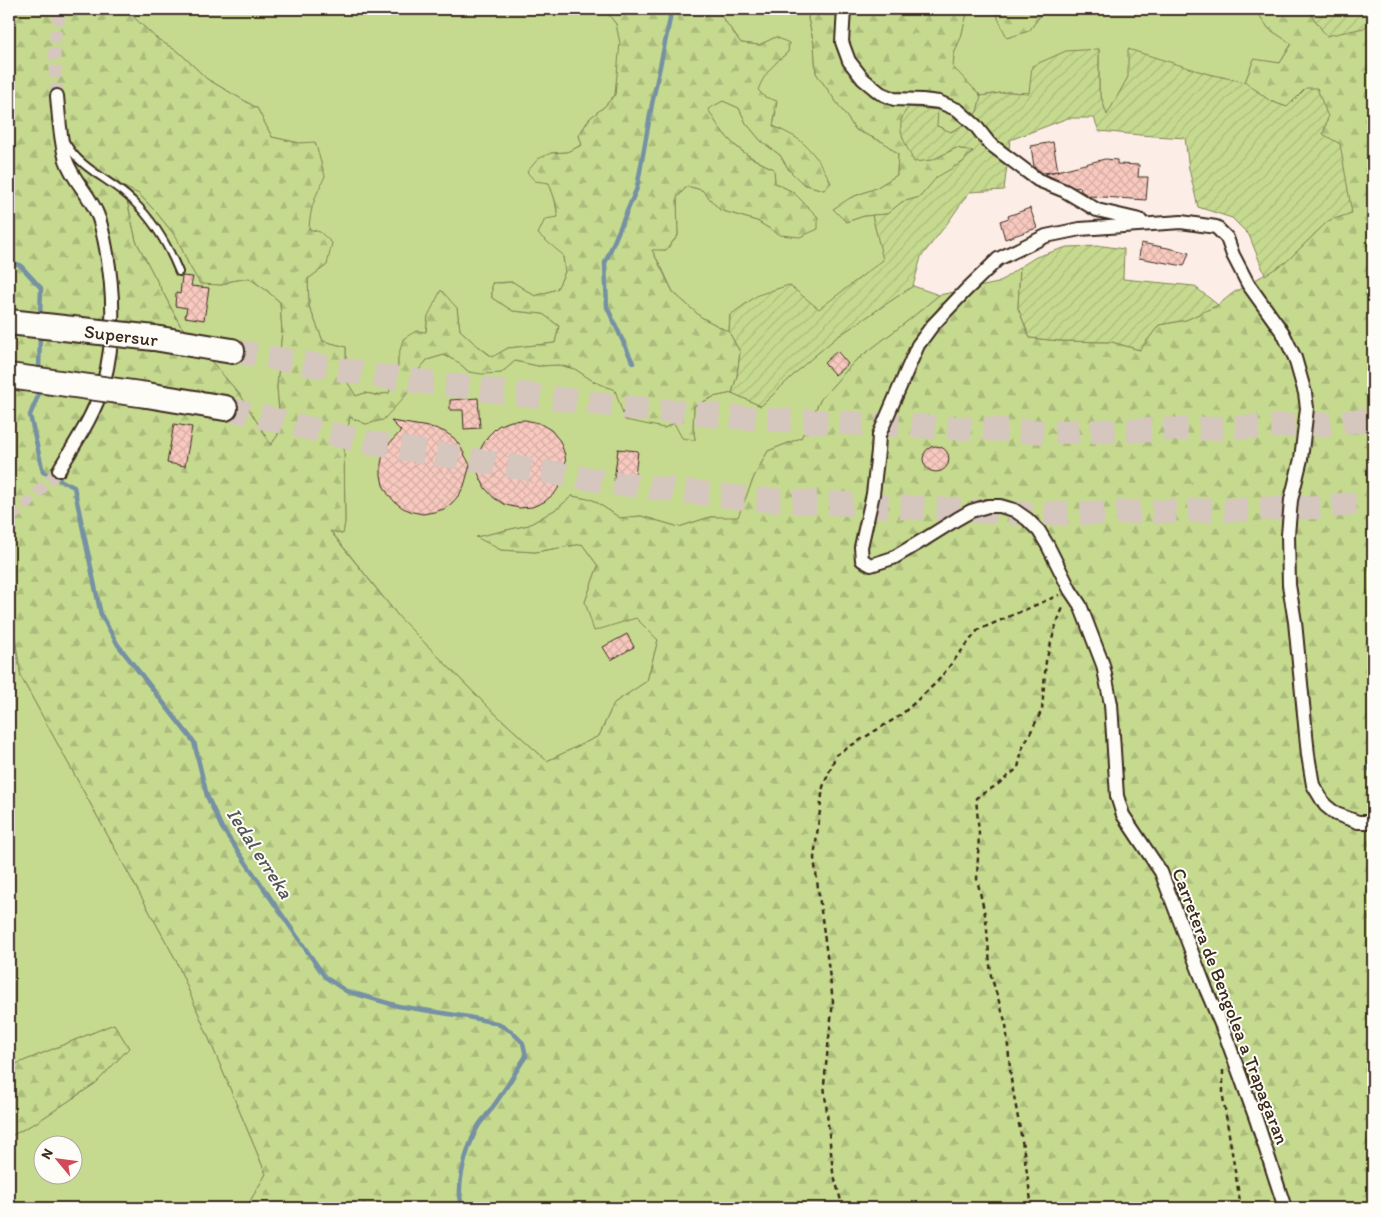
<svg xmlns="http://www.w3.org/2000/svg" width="1382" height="1217" font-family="Itim,sans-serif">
<defs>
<pattern id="forest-firs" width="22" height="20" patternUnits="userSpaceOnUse" patternTransform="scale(1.25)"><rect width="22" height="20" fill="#c6da8f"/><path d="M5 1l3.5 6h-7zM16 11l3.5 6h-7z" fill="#abbb7b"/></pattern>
<pattern id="garden-furrows" width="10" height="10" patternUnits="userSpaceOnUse" patternTransform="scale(1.25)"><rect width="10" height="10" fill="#c6da8f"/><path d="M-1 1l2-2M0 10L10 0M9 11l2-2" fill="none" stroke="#abbb7b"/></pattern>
<pattern id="building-cross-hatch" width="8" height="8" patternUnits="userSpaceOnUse" patternTransform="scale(1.25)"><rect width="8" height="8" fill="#f8c9bf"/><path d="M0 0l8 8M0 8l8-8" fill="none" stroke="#d6ada4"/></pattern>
</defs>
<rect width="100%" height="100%" fill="#fcede6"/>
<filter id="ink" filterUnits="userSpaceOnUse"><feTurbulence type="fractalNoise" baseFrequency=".02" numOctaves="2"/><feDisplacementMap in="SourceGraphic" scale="10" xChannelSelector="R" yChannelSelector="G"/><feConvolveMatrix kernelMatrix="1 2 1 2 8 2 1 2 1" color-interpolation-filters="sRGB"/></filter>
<g filter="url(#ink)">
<path fill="#c6da8f" stroke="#808256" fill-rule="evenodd" d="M125,9H596L606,11L616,24L621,43L615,95L604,107L590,118L579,135L582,145L567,152L551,153L549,183L555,200L558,218L565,272L557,289L535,296L513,282L492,283V298L513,311L543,314L559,326L555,343L508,348L493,357L474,343L460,330L457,308L428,316L426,332L398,358V369L389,393L376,395L365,393L356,396L346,381V347L323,341L309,306L308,279L327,265L309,229V214L315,198L299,143L272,137L257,108L207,79L180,53L156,38Z
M717,9H811L808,18L814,44L816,73L856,130L883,142L898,154L897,175L876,188L850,198L846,222L864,216L872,215L884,260L819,310L789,286L730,315L729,332L701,317L673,292L662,268L651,249L666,250L678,236L677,198L687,186L702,190L720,210L757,221L780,235L793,192L775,183L774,169C741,154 725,140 707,108L723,101L739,108L746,123L761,141L780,155L789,170L803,184L824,190L831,183L787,133L773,126L776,112L765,97L757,90C765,72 774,64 788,52L776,37L759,45L741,43L719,13Z
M968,9H997L998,18L1029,31L1045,9H1255L1269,29L1292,43L1280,63L1254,60L1245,82L1208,74L1174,64L1128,77L1107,116L1099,90V49L1029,93L1007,92L981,96L953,68L954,54L961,36Z
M124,186L139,194L156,212L177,238L188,263L200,283L222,285L231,281L249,278L266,290L280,302L282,331L277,387L279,411L278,435L271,445L241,396L180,325L136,241Z
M913,286L939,295L909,320L854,362L821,399L801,438L768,451L754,477L738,518L710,517L679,527L641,516L620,518L593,500L572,496L558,508L529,525L477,537L501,550L535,552L582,544L598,566L585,602L636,618L658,640L647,681L614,703L599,736L547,761L489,708L399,617L330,530L343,533L345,522L344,448L350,417L366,424L407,394L417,372L427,360L444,355L458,362L469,372L501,373L515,361L538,366L559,365L575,369L593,381L615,390L645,423L664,428L675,423L695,439L693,426L694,406L713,397L732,393L761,406L806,363L837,337Z
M9,598L21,677L176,960L266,1174L246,1208H9V1137L37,1122L96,1083L129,1048L114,1024L9,1067ZM42,1144H72V1174H42Z"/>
<path fill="url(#forest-firs)" stroke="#808256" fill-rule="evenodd" d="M9,9H125L156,38L180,53L207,79L257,108L272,137L299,143L315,142L325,176C316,195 310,207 309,229L320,232L332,243L327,265L308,279L309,306L323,341L346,347V380L356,396L365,393L376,395L389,393L398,369V358L403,339L416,331L426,332L428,316L441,290L457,308L460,330L474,343L492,357L508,348L555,343L559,326L543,314L513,311L492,298V283L513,282L535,296L557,289L565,272L563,255L538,234L545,219L558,217L555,200L549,183L535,181L527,172L538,159L551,153L567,152L582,145L579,135L590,118L604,107L615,95L620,43L616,24L606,11L596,9H717L719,13L741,43L759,45L776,37L789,43L788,52C774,64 765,72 758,90L765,97L777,101L773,126C783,131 796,136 804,144C815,154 825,170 831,183L824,190L803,184L789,170L780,155L761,141L746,123L739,108L723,101L708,109C725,140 741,155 774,169L775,183L793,192L818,217V229L800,237L780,235L757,221L720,210L702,190L687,186L677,198L678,235L666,250H652L673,292L701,317L729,332L740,352L737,376L732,393L713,397L694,406L693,426L695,440L682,438L674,423L664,428L625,420L615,390L593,381L575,369L559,365L538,366L515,361L501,373L482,374L469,372L458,362L444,355L427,360L417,372L407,394L383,420L366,424L350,417L344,448L345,522L343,534L330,531L399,617L489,708L547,761L599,736L614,703L647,681L658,640L636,618L594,631L585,602L598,566L582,544L535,552L501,550L476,537L529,525L558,508L572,496L593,500L620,518L641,516L679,527L710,517H738L754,477L768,451L801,438L821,399L854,362L909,320L939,295L998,283L1020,267L1018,308L1030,338L1060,341L1112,342L1140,350L1159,325L1186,320L1218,305L1233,293L1286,262L1328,221L1323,134L1328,117L1306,88L1287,107L1270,101L1245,82L1254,59L1280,63L1292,44L1269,29L1255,9H1373V1208H246L266,1174L176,960L21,677L9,598ZM124,187L139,194L156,212L177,238L188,263L200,284L222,285L231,281L249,278L266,290L280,302L282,331L277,387L279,411L278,435L271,445L241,396L180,325L136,241Z
M811,9H968L961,37L954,54L953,67L981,96L977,112L960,127L950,132L937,126L932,160L956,148L973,151L963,162L937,178L920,197L902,202L887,214L864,216L846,222L833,209L850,198L876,188L897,175L898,154L883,142L856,130L816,73L814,44L808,18Z
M997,9H1045L1029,31L1007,38L998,18Z
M114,1024L129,1048L96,1083L37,1122L9,1137V1067Z"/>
<path fill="url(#garden-furrows)" stroke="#808256" d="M1306,9H1373V18L1364,28L1326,36L1309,11Z
M1099,49V90L1107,115L1128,77V49L1208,74L1245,82L1270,101L1287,107L1306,88H1317L1328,117L1323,134L1340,144L1352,213L1328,221L1286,262L1265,275L1249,235L1232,218L1198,207L1189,169L1185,138L1140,135L1099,131L1094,118H1068L1010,140L1004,190L969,192L949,221L921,257L913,286L837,337L806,363L761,406L732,393L737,376L740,352L729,332L730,315L758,295L789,285L819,309L883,260L872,215L887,214L902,202L920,197L937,177L963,162L973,151L956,148L932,160L914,162C905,142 892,125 909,107L938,110L937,126L951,132L960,127L977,112L981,96L1007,92L1029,93L1032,66L1066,51Z
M1103,246L1124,249L1123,279L1194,286L1218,305L1186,320L1159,325L1140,350L1112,342L1060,341L1030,338L1018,308L1020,267L1036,257L1067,247Z"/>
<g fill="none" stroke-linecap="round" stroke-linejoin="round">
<path stroke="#7591a3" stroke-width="4.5" d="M9,261L20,265L41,288L40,317
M633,363L607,307L605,263L637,188L652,104L670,19V9
M39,372L40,333
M39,388L38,396L30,415L43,472L74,487L101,615L118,645L194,742L207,796L222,828L325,977L346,991L398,1006L468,1017L496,1023L511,1031L523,1043L526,1056C514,1074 504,1092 492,1108C487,1116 480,1121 476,1130C467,1149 454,1188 463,1208
M1369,769L1373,751"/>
</g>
<path fill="url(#building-cross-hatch)" stroke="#3b2a1e" d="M1053,142L1058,171L1043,173L1034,167L1031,146Z
M1105,159L1117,160V164L1139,165L1138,177H1148L1146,200L1089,196L1081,191L1080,187L1075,188L1045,174Z
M1030,208L1037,228L1005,239L1000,221L1009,218L1008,216Z
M1141,243L1168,248L1189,253L1184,266L1139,258Z
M182,276L193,277L191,286L209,288L204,320L185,317L187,308L175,306L176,293L180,294Z
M837,351L848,364L835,375L824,363Z
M478,398L480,428L464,429L463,410H450V400Z
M525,420L539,423L551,430L560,441L565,455L566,469L562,482L555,493L544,502L532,507L519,508L506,505L494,498L485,488L473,462L488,436L498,426L511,421Z
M391,421L435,428L445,432L454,438L460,446L470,465L464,486L459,495L452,503L444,509L434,512L423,514L413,512L403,508L395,502L388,494L383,485L381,475V464L383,454L388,445L401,431Z
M174,424L192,427L185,466L167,463Z
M923 459a13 13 0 1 1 26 0a13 13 0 1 1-26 0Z
M618,449L638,451L634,483L614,481Z
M627,634L634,647L611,660L603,647Z"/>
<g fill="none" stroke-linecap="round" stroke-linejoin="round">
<path stroke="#d5c6be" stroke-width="12" stroke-dasharray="12 6" stroke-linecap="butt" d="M57,96C55,67 51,36 62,9
M9,517L22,509L59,470"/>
<path stroke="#d5c6be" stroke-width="24" stroke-dasharray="24 12" stroke-linecap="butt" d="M232,351L385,377L633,408L759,419L1048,432L1199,429L1329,424L1373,419
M225,408L375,444L621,484L752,499L1034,514L1188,511L1321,507L1373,502"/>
<defs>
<path id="lane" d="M66,143C82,171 111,179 133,201C154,221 168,245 179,272"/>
<path id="street" d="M844,9L842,42L849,61L863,79L880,93L894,99L922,100L939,102L958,110L975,125L989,143L1038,180L1065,191L1097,210L1140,220
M57,96C59,117 60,140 66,160C73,181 91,196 98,216C101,223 102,231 104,238C114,286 116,338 103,385C94,416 75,443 59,470
M1285,1208L1256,1119L1224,1031L1206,989L1161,872L1123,815L1117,796L1111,704L1103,665L1080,605L1070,590L1048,546L1039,531L1027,519L1014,510L1000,506H988L971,511L957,519L925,539L893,558L871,565L862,560L861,547L873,494L878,451L879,435L918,345L932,326L966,290L998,259L1046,236L1080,229L1181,222L1216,227L1227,238L1233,255L1248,284L1283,333L1295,358L1305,393L1307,408L1301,459L1291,500L1288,535L1289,585L1295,622L1308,755L1313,785L1325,805L1336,814L1358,822H1373"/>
<path id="highway" d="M154,338L232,351
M147,395L225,408"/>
</defs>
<use href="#lane" stroke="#3b2a1e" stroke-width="10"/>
<use href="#street" stroke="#3b2a1e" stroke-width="16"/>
<use href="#highway" stroke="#3b2a1e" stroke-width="28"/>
<path stroke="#3b2a1e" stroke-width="2.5" stroke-dasharray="5 4" stroke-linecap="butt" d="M1223,1070V1097L1241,1208
M843,1208L833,1172L824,1084L833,1001L814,858L823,787L836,755L901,715L937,682L978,630L1059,595
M1032,1208L1024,1152L1011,1079L1006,1024L991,976L986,919L977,879L979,833L976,798L997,785L1018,768L1022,749L1042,710L1046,661L1056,625L1064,605"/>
<use href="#lane" stroke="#fdfcf7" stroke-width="6"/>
<use href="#street" stroke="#fdfcf7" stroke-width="12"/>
<use href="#highway" stroke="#fdfcf7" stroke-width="24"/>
<defs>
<path id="highway-bridge" d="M9,322L154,338
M9,376L147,395"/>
</defs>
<use href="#highway-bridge" stroke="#3b2a1e" stroke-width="28" stroke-linecap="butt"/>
<use href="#highway-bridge" stroke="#fdfcf7" stroke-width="24"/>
</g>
</g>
<g text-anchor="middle" stroke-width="4" stroke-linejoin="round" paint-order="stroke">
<g font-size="19" fill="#3b2a1e" stroke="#fdfcf7">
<text transform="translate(121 335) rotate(7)" y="7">Supersur</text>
<text transform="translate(1231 1006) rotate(69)" y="7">Carretera de Bengolea a Trapagaran</text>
</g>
<g font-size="20" font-style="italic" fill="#535556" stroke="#fdfcf7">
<text transform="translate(260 853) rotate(57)" y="7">Iedal erreka</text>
</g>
</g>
<rect width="1382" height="1217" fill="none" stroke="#fdfcf7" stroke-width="30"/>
<rect x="15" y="15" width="1352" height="1187" fill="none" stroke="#3b2a1e" stroke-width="2" filter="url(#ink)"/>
<g transform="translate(58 1160) rotate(299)"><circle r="24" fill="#fdfcf7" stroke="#afa8a0"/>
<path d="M0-4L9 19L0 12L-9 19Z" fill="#d1495b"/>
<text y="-8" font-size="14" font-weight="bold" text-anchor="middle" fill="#3b2a1e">N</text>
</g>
</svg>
